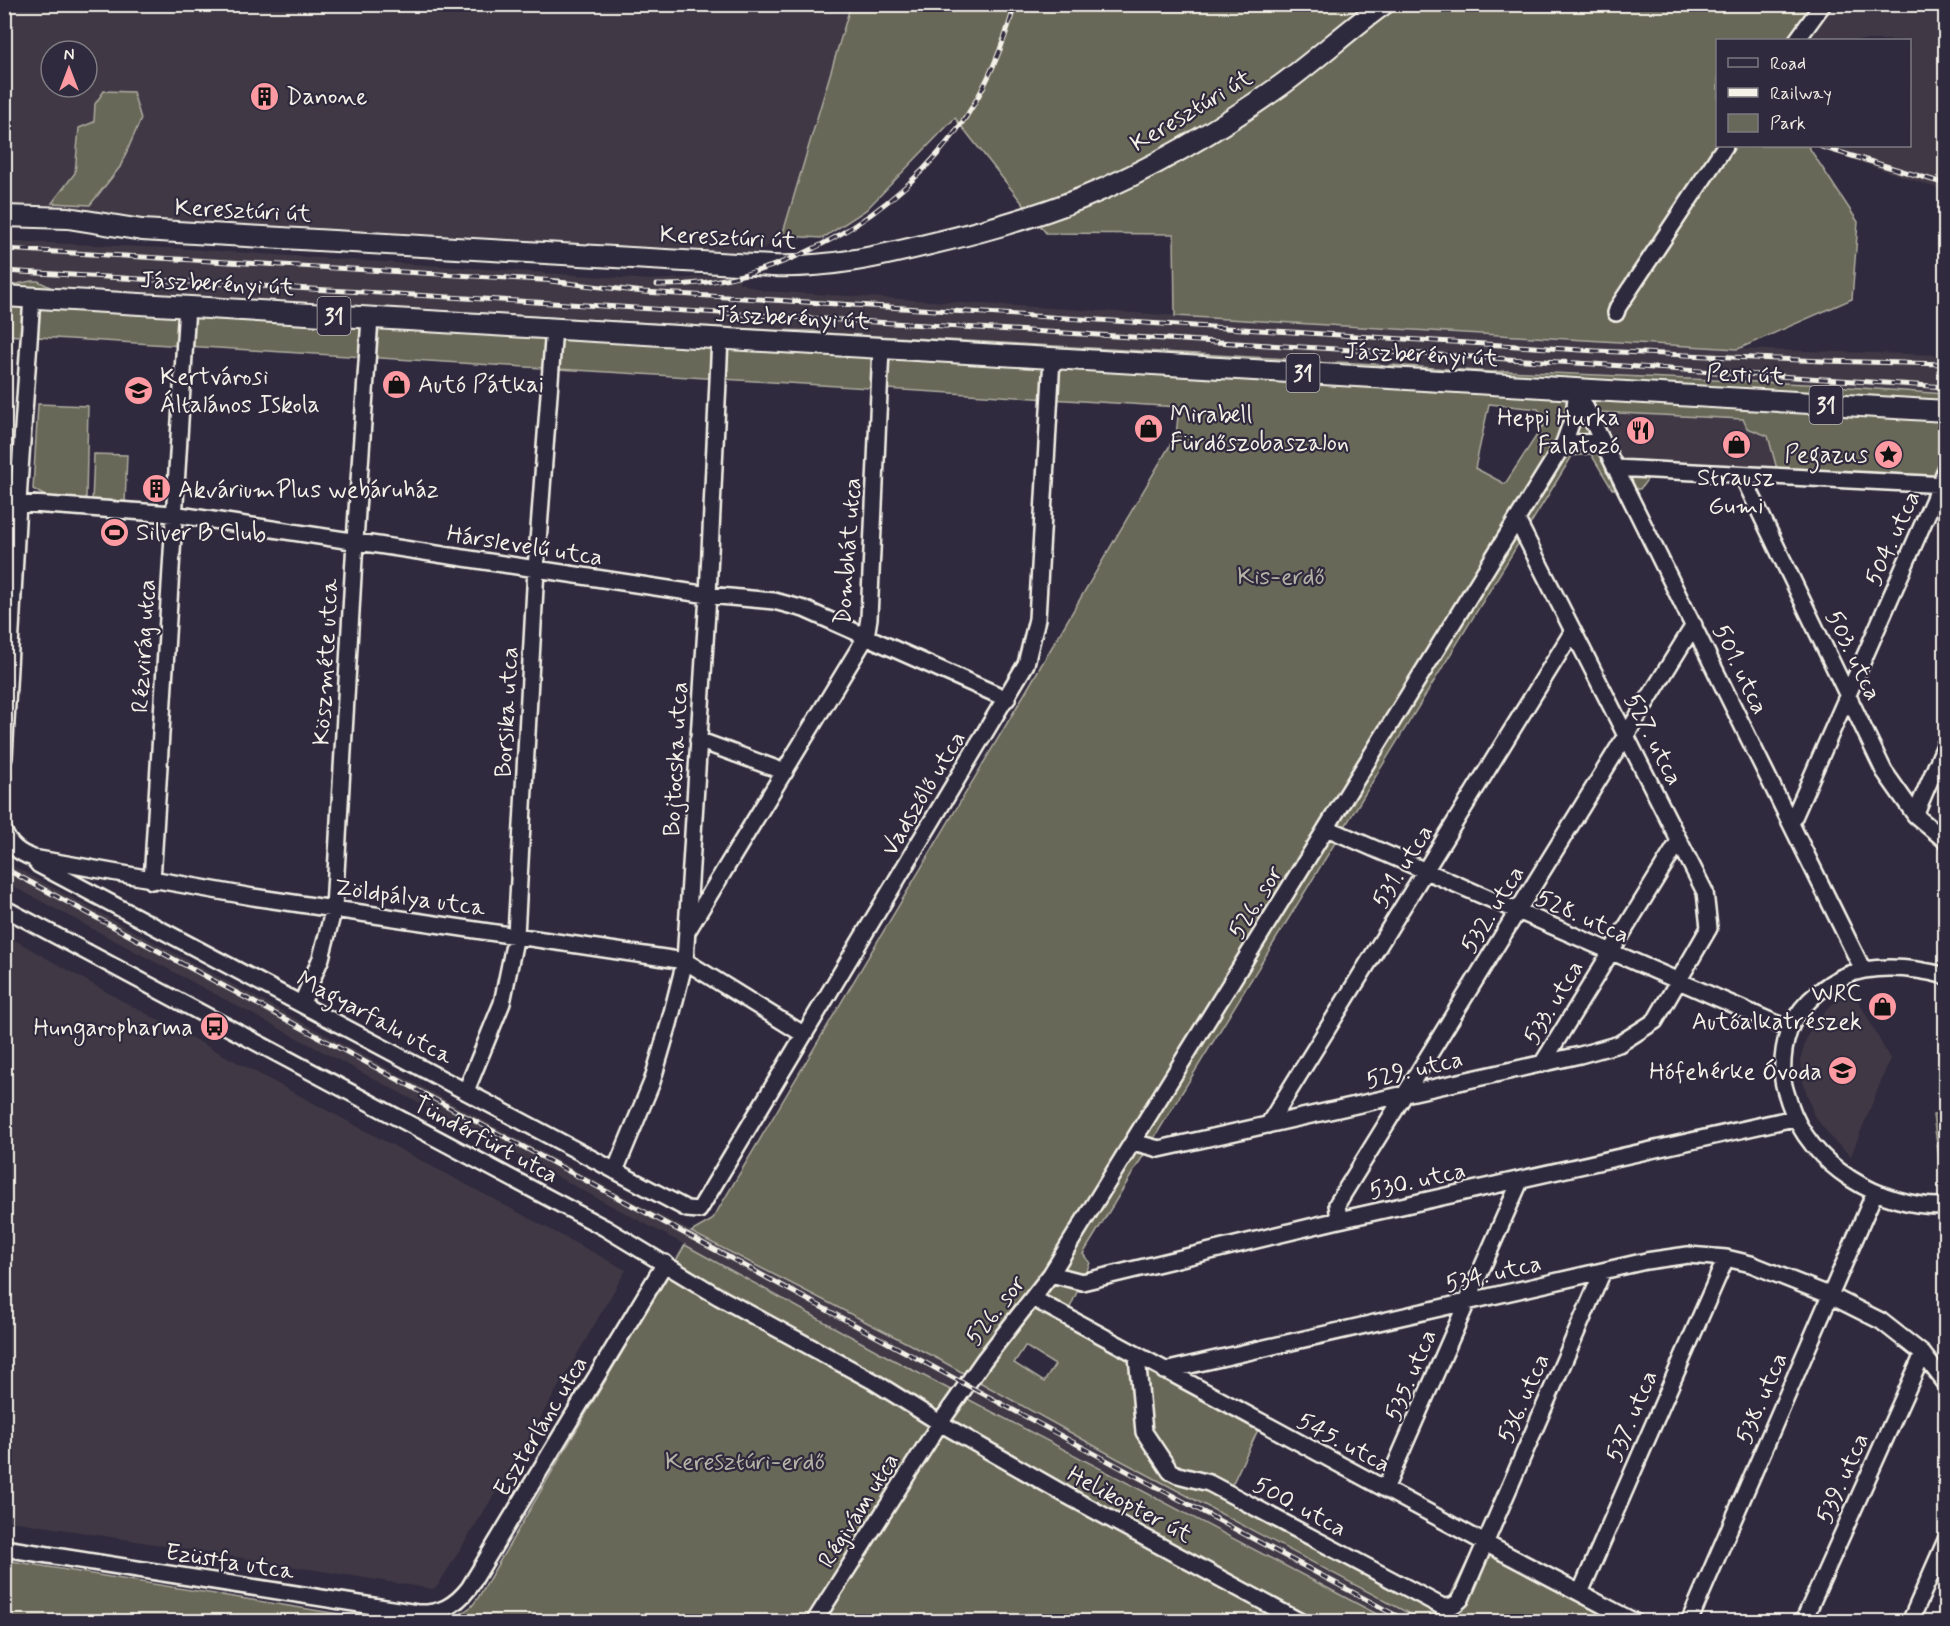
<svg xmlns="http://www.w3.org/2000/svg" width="1950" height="1626" font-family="Mynerve,sans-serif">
<rect width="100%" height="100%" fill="#2f2a3d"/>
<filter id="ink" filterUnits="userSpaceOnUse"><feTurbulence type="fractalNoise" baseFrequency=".0167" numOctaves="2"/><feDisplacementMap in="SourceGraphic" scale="12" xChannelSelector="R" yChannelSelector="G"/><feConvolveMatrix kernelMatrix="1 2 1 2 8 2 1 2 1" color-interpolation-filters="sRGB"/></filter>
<g filter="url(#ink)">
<path fill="#413745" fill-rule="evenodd" d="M5,5H851L782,236L747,260L135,223L40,208L5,206ZM51,51H87V87H51Z
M1828,5H1945V191L1812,146H1910V40H1802Z
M5,241L188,249L651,280L688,278L737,272L740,283L765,291L1738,349L1945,355V394L1806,384L1506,371L1493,372L1391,365L1386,367L1375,364L1338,362L1331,364L1306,360L822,333L814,331L771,330L53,289L38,281L5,285Z
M1598,411L1743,419L1747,428L1768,436L1777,469L1620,461Z
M4,861L642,1206L940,1360L1119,1459L1423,1621H1390L888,1357L685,1245L5,882Z
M4,934L119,999L626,1270L519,1455L438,1585L433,1589L5,1520Z
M1853,991L1890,1059L1851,1156L1834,1141L1814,1116L1803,1082L1800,1061L1807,1036L1815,1023L1831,1005Z"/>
<path fill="#676859" stroke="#aeaca0" stroke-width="1.5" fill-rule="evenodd" d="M851,4L1828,5L1802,40H1718V146H1808L1858,222L1852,299L1738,349L1175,316L1174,234L1046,233L955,118L866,210L823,238L782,236Z
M104,91L133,92L141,119L120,167L90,205L52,203L75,173L79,128L94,122L95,104Z
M31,281H38L54,289L771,330L814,331L822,333L1306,360L1331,364L1338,362L1375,364L1386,367L1391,365L1493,372L1506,371L1806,384L1945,394V494L1649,477L1640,489H1612L1591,454L1572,456L1083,1254L1090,1263L1069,1310L1265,1415L1231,1487L1448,1601L1481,1533L1650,1621H1423L1118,1459L940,1360L691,1232L712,1220L1025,693L1176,435L1179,407L5,335L4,285H13ZM1489,404L1538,409L1546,421L1505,484L1475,468ZM1598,412L1743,419L1747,428L1768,436L1777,469L1620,461ZM1025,1346L1055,1365L1044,1382L1014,1363Z
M38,404L88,406L86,499L45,496L33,489Z
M94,454L127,455L125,503L92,502Z
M1945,1113V1157L1939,1158L1933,1115Z
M685,1245L888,1357L1390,1621L449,1622L472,1606L478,1598Z
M4,1560H5L382,1621H5Z"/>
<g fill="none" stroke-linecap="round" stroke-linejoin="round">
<defs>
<path id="minor" d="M1797,40L1823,4
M1616,313L1618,307L1725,146
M1578,392L1863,970
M1564,443L1602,442
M1615,468L1946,485
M1742,475L1884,771L1915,815L1946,841
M18,503L173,514L708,595L774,601L804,609L1007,699
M698,740L785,772
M4,758L19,485L32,298
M1915,815L1946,743
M1791,824L1940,485L1946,468
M1327,828L1789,1029
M4,832C10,846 19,853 33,858L253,897L685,961L803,1034
M33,858L39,865C255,978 470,1095 687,1209L699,1210L1026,664L1037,619L1052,358
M152,881L187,306
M4,908L605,1228L719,1297L873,1381L940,1423L1066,1495L1301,1622
M688,930L866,637L869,618L881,348
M1946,976C1920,969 1890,966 1864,970C1834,975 1800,1002 1789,1031C1783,1047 1782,1064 1783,1080C1784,1088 1787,1095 1789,1102C1810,1166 1880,1208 1946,1206
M302,1003L321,958L334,908L355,541L370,318
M1542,1064L1679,841
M466,1091L502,1003L516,935L536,569L554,327
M1268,1125L1573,631
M1133,1142L1159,1149L1580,1055L1619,1044L1655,1021L1709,928L1705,892L1517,520
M615,1171L652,1082L669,1024L685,961L708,595L720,338
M1339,1220L1337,1204L1694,625
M1051,1274L1082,1282L1339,1220L1794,1118
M1034,1299L1485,1543L1635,1622
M1137,1356L1144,1432L1170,1471L1178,1475L1209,1483L1443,1607C1452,1607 1455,1605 1461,1599L1603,1271
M1164,1371L1646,1261L1688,1255L1726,1258L1751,1264L1829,1295L1881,1321L1923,1354L1946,1384
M1385,1489L1521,1179
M4,1548L417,1613C440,1614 455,1606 469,1588L665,1263
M1580,1593L1726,1258
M814,1622L940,1423L984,1360L1051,1274L1564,443L1574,415L1577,389
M1689,1622L1875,1192
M1803,1622L1923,1354
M1910,1622L1946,1540"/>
<path id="major" d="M4,216L68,218L142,230L772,266C827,268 877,257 930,244C981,232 1032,218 1082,198C1149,171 1221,128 1280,86C1316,60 1348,30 1384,4
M4,296L1946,411"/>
</defs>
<use href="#minor" stroke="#f4f1e8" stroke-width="20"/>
<use href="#major" stroke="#f4f1e8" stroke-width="24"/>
<use href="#minor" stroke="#2f2a3d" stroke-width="15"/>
<use href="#major" stroke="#2f2a3d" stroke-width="20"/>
<defs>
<path id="rail" d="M1822,147L1946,184
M4,249L559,281
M4,271L1593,364L1946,387
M550,281L644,292L1597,351L1823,361L1946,364
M657,285C777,288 901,215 966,117C988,83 1004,44 1015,4
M4,868L1408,1622"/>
</defs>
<use href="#rail" stroke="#f4f1e8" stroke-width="5"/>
<use href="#rail" stroke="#2f2a3d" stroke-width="3" stroke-dasharray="9" stroke-linecap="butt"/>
</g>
</g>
<defs>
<symbol id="building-disc" viewBox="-11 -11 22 22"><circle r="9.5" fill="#ff9aa2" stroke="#2f2a3d"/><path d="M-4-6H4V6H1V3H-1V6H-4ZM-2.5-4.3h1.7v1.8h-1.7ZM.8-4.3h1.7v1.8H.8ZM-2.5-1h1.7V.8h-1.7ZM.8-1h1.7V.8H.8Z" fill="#111"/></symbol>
<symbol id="shop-disc" viewBox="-11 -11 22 22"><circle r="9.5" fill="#ff9aa2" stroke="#2f2a3d"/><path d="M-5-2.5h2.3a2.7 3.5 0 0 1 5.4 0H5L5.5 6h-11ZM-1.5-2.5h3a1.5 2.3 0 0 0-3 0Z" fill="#111"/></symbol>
<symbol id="school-disc" viewBox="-11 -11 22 22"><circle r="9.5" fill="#ff9aa2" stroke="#2f2a3d"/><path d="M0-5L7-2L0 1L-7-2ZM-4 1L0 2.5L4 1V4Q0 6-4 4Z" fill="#111"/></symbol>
<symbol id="restaurant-disc" viewBox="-11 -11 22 22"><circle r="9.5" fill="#ff9aa2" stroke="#2f2a3d"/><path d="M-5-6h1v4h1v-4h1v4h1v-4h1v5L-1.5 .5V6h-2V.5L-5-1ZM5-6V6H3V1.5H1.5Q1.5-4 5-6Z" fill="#111"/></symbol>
<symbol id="sight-disc" viewBox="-11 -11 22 22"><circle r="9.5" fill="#ff9aa2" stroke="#2f2a3d"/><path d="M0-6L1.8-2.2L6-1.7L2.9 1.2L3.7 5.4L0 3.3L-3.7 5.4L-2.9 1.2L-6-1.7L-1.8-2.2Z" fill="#111"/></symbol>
<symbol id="stadium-disc" viewBox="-11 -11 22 22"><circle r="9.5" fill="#ff9aa2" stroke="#2f2a3d"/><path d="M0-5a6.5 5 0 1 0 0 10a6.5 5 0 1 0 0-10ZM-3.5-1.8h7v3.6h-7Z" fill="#111"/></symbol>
<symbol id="bus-disc" viewBox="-11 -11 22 22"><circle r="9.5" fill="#ff9aa2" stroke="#2f2a3d"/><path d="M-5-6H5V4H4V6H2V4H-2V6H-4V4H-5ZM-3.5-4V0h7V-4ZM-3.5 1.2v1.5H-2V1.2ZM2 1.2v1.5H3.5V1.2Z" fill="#111"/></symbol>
</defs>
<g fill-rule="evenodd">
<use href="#building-disc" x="248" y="80" width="33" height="33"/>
<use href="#shop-disc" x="380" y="368" width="33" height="33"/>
<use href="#school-disc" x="122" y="374" width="33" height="33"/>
<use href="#shop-disc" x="1132" y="412" width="33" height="33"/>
<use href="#restaurant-disc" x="1624" y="414" width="33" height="33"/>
<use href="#shop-disc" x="1720" y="428" width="33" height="33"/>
<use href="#sight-disc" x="1872" y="438" width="33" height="33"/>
<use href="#building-disc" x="140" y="472" width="33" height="33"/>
<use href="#stadium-disc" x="98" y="516" width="33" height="33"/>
<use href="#shop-disc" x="1866" y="990" width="33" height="33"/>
<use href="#bus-disc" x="198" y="1010" width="33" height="33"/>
<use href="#school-disc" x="1826" y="1054" width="33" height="33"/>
</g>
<g text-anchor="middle" stroke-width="4.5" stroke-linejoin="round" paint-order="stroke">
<g fill="#2f2a3d" stroke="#b9b5b5" stroke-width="1.5">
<rect x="317.5" y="297" width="33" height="38" rx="4.5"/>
<rect x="1286.5" y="354" width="33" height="38" rx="4.5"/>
<rect x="1809.5" y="386" width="33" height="38" rx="4.5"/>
</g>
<g font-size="22" font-weight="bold" fill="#f4f1e8">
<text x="334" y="324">31</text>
<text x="1303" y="381">31</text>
<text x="1826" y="413">31</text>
</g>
<g font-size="24" fill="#f4f1e8" stroke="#2f2a3d" text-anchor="start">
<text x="286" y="104">Danone</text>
<text x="160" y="384">Kertvárosi<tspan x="160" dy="28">Általános Iskola</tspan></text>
<text x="418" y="392">Autó Pátkai</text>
<text x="1170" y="422">Mirabell<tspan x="1170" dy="28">Fürdőszobaszalon</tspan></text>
<text x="1620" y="425" text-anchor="end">Heppi Hurka<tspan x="1620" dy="28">Falatozó</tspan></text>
<text x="1868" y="462" text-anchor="end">Pegazus</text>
<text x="1736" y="485" text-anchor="middle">Strausz<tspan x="1736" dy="28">Gumi</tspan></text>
<text x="178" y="497">AkváriumPlus webáruház</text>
<text x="136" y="540">Silver B Club</text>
<text x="1862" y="1001" text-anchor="end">WRC<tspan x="1862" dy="28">Autóalkatrészek</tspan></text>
<text x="193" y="1035" text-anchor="end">Hungaropharma</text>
<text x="1822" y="1079" text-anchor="end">Hófehérke Óvoda</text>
</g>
<g font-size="24" fill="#f4f1e8" stroke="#2f2a3d">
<text transform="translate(1191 110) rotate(-31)" y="8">Keresztúri út</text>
<text transform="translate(243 210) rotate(3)" y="8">Keresztúri út</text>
<text transform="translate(728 237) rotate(3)" y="8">Keresztúri út</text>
<text transform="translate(217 283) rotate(3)" y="8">Jászberényi út</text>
<text transform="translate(792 317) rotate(3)" y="8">Jászberényi út</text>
<text transform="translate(1421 354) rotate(3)" y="8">Jászberényi út</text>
<text transform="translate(1745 374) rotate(3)" y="8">Pesti út</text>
<text transform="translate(1892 538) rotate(-66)" y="8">504. utca</text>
<text transform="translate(525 545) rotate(9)" y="8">Hárslevelű utca</text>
<text transform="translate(847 551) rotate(-86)" y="8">Dombhát utca</text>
<text transform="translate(143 646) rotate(-87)" y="8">Rézvirág utca</text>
<text transform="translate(1854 655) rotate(64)" y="8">503. utca</text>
<text transform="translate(325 662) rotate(-87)" y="8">Köszméte utca</text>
<text transform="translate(1741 669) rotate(64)" y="8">501. utca</text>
<text transform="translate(506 712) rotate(-87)" y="8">Borsika utca</text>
<text transform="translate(1654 739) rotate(63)" y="8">527. utca</text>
<text transform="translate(675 759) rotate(-87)" y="8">Bojtocska utca</text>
<text transform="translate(923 793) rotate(-59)" y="8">Vadszőlő utca</text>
<text transform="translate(1402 866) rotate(-58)" y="8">531. utca</text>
<text transform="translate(410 897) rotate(8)" y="8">Zöldpálya utca</text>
<text transform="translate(1255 902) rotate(-58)" y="8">526. sor</text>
<text transform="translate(1492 909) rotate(-58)" y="8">532. utca</text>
<text transform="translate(1583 916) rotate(24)" y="8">528. utca</text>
<text transform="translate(1553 1002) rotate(-59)" y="8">533. utca</text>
<text transform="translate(375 1017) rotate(28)" y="8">Magyarfalu utca</text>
<text transform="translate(1414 1069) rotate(-13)" y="8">529. utca</text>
<text transform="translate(486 1139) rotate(28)" y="8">Tündérfürt utca</text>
<text transform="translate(1417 1180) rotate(-13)" y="8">530. utca</text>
<text transform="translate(1493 1273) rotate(-13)" y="8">534. utca</text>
<text transform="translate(995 1310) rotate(-52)" y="8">526. sor</text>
<text transform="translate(1410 1375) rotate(-67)" y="8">535. utca</text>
<text transform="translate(1523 1398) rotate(-66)" y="8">536. utca</text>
<text transform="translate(1761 1398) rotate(-67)" y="8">538. utca</text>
<text transform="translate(1631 1416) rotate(-67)" y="8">537. utca</text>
<text transform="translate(540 1426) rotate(-59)" y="8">Eszterlánc utca</text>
<text transform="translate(1344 1442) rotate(28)" y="8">545. utca</text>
<text transform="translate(1842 1478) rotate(-66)" y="8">539. utca</text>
<text transform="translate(1130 1504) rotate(28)" y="8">Helikopter út</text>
<text transform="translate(1300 1506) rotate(28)" y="8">500. utca</text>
<text transform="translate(858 1510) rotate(-58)" y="8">Régivám utca</text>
<text transform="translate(230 1561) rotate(9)" y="8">Ezüstfa utca</text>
</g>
<g font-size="24" fill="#b5b3a8" stroke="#2f2a3d">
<text x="1281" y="584">Kis-erdő</text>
<text x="745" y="1469">Keresztúri-erdő</text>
</g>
</g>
<rect width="1950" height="1626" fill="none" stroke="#2f2a3d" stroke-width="24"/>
<rect x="12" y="12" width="1926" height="1602" fill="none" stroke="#f4f1e8" stroke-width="2" filter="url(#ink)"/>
<rect x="1716" y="39" width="195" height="108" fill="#2f2a3d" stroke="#7e7a81" stroke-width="1.5"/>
<rect x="1728" y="58" width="30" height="9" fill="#2f2a3d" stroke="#7e7a81" stroke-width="1.5"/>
<text x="1770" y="69" font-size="18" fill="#f4f1e8">Road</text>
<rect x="1728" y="88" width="30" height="9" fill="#f4f1e8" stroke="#7e7a81" stroke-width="1.5"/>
<text x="1770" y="99" font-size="18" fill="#f4f1e8">Railway</text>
<rect x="1728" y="114" width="30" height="18" fill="#676859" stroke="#7e7a81" stroke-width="1.5"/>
<text x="1770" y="129" font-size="18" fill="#f4f1e8">Park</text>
<g transform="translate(69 69)"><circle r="28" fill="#2f2a3d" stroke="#7e7a81" stroke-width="1.5"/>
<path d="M0-4.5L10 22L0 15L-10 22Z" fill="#ff9aa2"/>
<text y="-9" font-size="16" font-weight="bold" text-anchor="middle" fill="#f4f1e8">N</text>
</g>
</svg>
